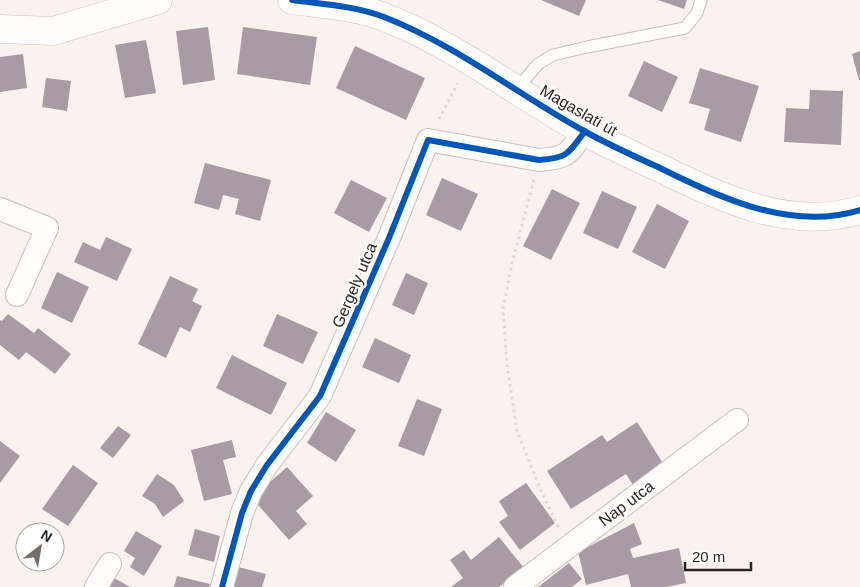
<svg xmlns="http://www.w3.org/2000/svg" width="860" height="587" font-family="Arial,sans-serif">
<rect width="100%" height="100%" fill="#faf2ee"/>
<path fill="#a99ba3" d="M541,0H586L579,16Z
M658,0H687L684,9Z
M208,27L215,80L183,85L176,31Z
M243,27L317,37L310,85L237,74Z
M146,40L156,93L125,98L115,45Z
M355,46L425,78L406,120L336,88Z
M860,51V80H859L852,54Z
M23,54L27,88L0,92V57Z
M644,61L678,77L662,112L628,96Z
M700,68L759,86L741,142L704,130L710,109L689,103Z
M46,78L71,81L67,111L42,107Z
M810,90L843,91L841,145L784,142L786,108L809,109Z
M205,163L271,180L260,221L235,214L239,199L223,195L219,210L194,203Z
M442,178L478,194L461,231L426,215Z
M351,180L387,198L369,232L334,213Z
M552,189L580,203L551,260L523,246Z
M602,191L637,207L618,249L583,233Z
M657,204L689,221L665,269L632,252Z
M106,237L132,249L117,281L74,262L83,242L100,250Z
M57,272L89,287L72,323L41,308Z
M406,273L428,283L414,315L392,305Z
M170,276L198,289L192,301L202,306L190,332L180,327L166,358L138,344Z
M8,314L34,333L38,328L71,354L55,374L26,352L19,360L0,345V320L2,321Z
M277,314L318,332L303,364L263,346Z
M375,338L411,355L399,383L362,367Z
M232,355L287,383L271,415L216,388Z
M417,399L442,409L424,456L398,446Z
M326,412L356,430L336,462L307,443Z
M637,422L664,465L633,485L626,474L571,509L547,471L602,435L607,442Z
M118,426L131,435L113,458L100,448Z
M232,440L236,457L223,460L232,494L204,501L191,450Z
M0,441L20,456L0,483Z
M73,465L98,483L68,526L42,509Z
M287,467L313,496L296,511L307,524L289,540L252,498Z
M157,474L174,485L184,501L163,517L155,504L142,496Z
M526,483L555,523L520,550L499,522L508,516L499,501Z
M634,523L642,544L630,549L633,558L679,548L686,583L666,587H631L628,574L586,585L578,552Z
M195,529L220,536L214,562L188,555Z
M136,531L162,546L144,576L130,567L135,558L124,551Z
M499,537L524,568L499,587H451L463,578L450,560L464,550L471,560Z
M569,563L582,579L572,587H538Z
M238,567L266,574L262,587H233Z
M109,575L130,587H102Z
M177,576L210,584L209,587H174Z"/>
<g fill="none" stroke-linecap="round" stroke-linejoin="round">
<defs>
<path id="lane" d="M516,90L538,64L553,55L587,47L685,28L697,13L701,0"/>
<path id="street" d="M0,209L47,228L17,295
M96,587L110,564
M222,587L242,513L251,491L267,465L320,396L389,238L428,140L539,160C568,158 568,154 585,131
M515,587L737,420"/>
<path id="secondary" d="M292,0C322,4 355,6 384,17C456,45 517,94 584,131C609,145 636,157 662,169C722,199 792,231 860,210
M0,29L53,31L158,0"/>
</defs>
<use href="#lane" stroke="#c7c0be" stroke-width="13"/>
<use href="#street" stroke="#c7c0be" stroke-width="24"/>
<use href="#secondary" stroke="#c7c0be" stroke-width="29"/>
<path stroke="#dbd8d7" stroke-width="3" stroke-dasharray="2.5 4" stroke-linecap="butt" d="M439,119L458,83
M534,180L512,263L503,309L507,365L517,431L541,491L559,528"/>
<use href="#lane" stroke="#fefdfc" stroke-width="11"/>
<use href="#street" stroke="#fefdfc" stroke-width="22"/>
<use href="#secondary" stroke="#fefdfc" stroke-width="28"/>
<defs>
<path id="cycleway" d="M292,0C322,4 355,6 384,17C456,45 517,94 584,131C609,145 636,157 662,169C722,199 792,231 860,210
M222,587L242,513L251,491L267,465L320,396L389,238L428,140L539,160C568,158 568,154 585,131"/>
</defs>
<use href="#cycleway" stroke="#fff" stroke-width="9"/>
<use href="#cycleway" stroke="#0057b8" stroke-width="6"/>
</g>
<g text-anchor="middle" stroke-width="5" stroke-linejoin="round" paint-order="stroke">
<g font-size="16" fill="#2a2522" stroke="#fff">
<text transform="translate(579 110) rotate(30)" y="6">Magaslati út</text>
<text transform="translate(354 285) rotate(-67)" y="6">Gergely utca</text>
<text transform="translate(626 503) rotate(-37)" y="6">Nap utca</text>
</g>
</g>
<g transform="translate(40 547) rotate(31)"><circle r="24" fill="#ffffff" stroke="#aaa8a7"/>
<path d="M0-4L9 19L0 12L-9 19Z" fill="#736d69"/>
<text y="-8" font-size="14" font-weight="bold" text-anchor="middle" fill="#2a2522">N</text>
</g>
<path d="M685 562v8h66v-8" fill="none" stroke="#2a2522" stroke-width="2.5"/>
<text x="692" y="562" font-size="15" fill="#2a2522" stroke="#ffffff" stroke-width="4" paint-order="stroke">20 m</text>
</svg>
